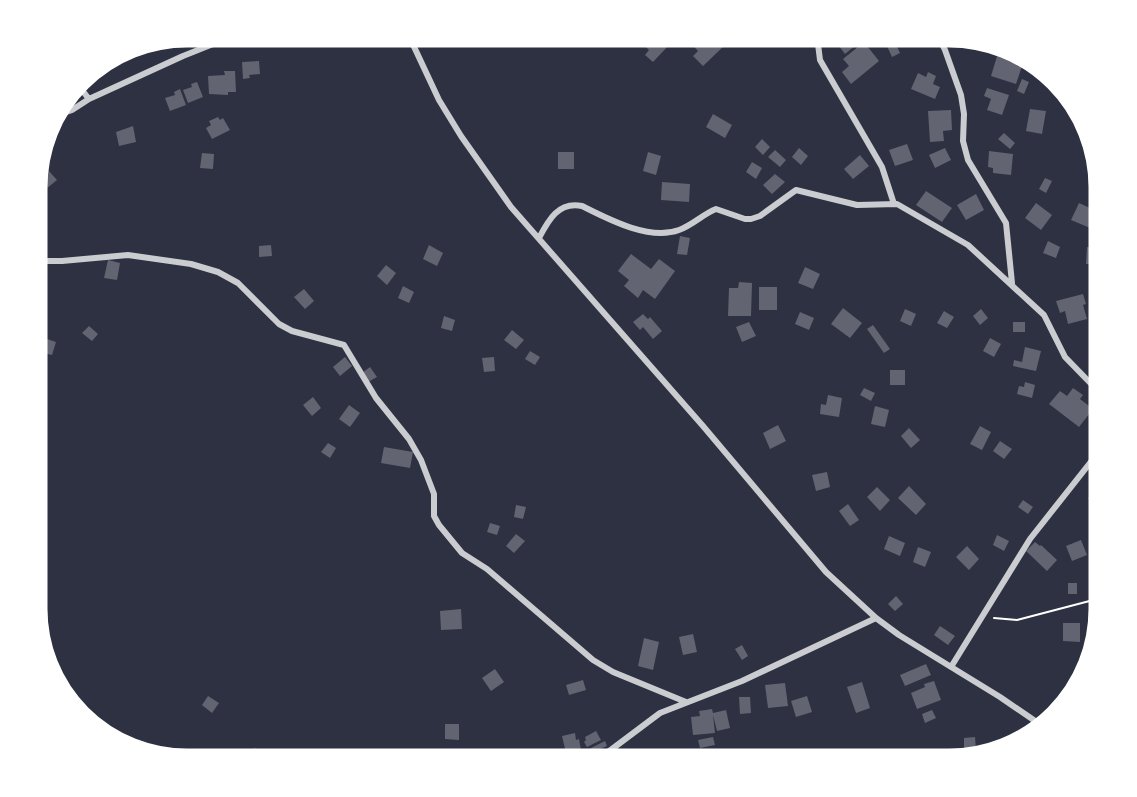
<svg xmlns="http://www.w3.org/2000/svg" width="1137" height="797" font-family="'IBM Plex Sans',sans-serif">
<rect width="100%" height="100%" fill="#2d3142"/>
<path fill="#626471" d="M638,36H660L669,45L653,62L645,55L649,50L636,38Z
M694,36H717L725,45L703,66L693,56L698,51L689,41Z
M851,36H858L861,41L845,54L839,46Z
M894,40L900,53L892,57L886,44Z
M864,42L879,61L851,84L842,72L849,66L843,59Z
M998,53L1010,57L1009,61L1022,66L1016,84L991,76Z
M259,61L260,74L249,75L250,78L243,79L242,62Z
M224,71H235L236,92H228V95L209,94L208,76L225,75Z
M928,72L936,76L933,84L940,87L935,99L911,89L918,73L926,77Z
M1022,79L1029,82L1024,94L1017,91Z
M197,82L203,97L188,103L183,90L192,87L191,84Z
M987,88L1009,95L1002,115L987,110L991,99L984,96Z
M180,89L186,105L170,111L165,98L175,95L174,92Z
M1030,109L1046,111L1042,134L1026,131Z
M951,110L952,130L943,131L944,141L930,142L928,111Z
M713,114L732,125L725,138L706,127Z
M218,117L220,120L223,118L230,130L212,139L206,128L211,125L209,121Z
M133,126L136,142L119,146L116,132Z
M1004,133L1015,143L1010,149L998,139Z
M762,139L770,147L763,155L755,147Z
M907,144L913,160L895,166L889,150Z
M799,148L808,156L801,165L792,157Z
M945,148L951,160L935,168L929,155Z
M775,150L786,160L780,167L768,157Z
M989,151L1013,154L1011,175L993,173V168L988,167Z
M558,152H574V169H558Z
M648,152L661,156L656,175L643,171Z
M202,153L214,154L213,169L200,168Z
M860,155L869,166L853,179L844,169Z
M752,162L762,168L756,179L746,172Z
M48,170L57,180L46,189L38,179Z
M775,174L785,182L772,194L763,185Z
M1045,178L1052,181L1046,193L1039,189Z
M662,182L690,184L689,202L661,200Z
M926,191L952,208L942,222L916,205Z
M976,194L984,210L966,220L957,205Z
M1036,203L1052,215L1041,230L1025,218Z
M1079,203L1101,213L1095,230L1071,220Z
M680,236L690,238L687,255L677,254Z
M1048,241L1060,247L1056,258L1043,253Z
M271,245L272,256L259,257V246Z
M429,245L443,253L437,266L423,259Z
M1087,247L1101,248V265L1086,264Z
M631,254L651,269L659,259L675,271L655,299L643,290L638,298L624,286L629,280L618,271Z
M108,260L120,263L117,280L104,278Z
M386,265L396,273L387,285L377,276Z
M805,267L820,274L813,289L798,283Z
M739,282L752,283L751,316H728L729,288H738Z
M403,286L414,292L409,303L398,298Z
M759,287H777V310H759Z
M304,289L314,301L305,309L294,297Z
M1083,294L1086,304L1083,305L1087,319L1068,324L1065,311L1060,313L1056,301Z
M1101,294V319L1095,320L1090,296Z
M843,308L862,323L850,338L831,324Z
M905,309L916,314L911,326L900,321Z
M981,309L988,318L980,325L973,316Z
M944,311L954,317L947,328L937,323Z
M800,312L814,318L809,330L795,324Z
M643,314L648,319L650,317L662,331L653,339L643,327L640,330L633,322Z
M444,316L455,320L452,331L441,328Z
M749,322L756,336L742,342L736,327Z
M1013,322H1025V332H1013Z
M873,325L890,349L884,353L867,329Z
M89,326L98,334L92,341L82,333Z
M512,330L524,340L516,349L504,340Z
M990,338L1001,344L994,357L983,351Z
M47,339L56,342L52,355L43,353Z
M1025,347L1041,351L1036,371L1013,366L1014,360L1022,362Z
M530,351L540,357L535,365L525,359Z
M345,357L352,366L340,376L333,367Z
M494,357L495,371L484,372L482,358Z
M370,367L377,377L368,382L362,373Z
M890,370H905V385H890Z
M1025,382L1035,385L1032,398L1017,394L1019,386L1024,387Z
M864,388L875,393L871,401L860,395Z
M1073,388L1083,395L1080,399L1093,409L1079,427L1049,404L1060,391L1067,396Z
M828,395L842,398L839,417L820,414L821,404L826,405Z
M313,397L321,408L312,416L303,405Z
M349,405L360,413L350,427L339,419Z
M875,406L889,410L885,427L871,424Z
M778,425L786,441L770,449L763,433Z
M980,426L991,432L982,450L970,444Z
M909,428L920,440L911,448L901,436Z
M1000,441L1012,449L1004,459L993,451Z
M328,443L336,448L330,458L321,452Z
M384,447L413,452L410,468L381,463Z
M827,472L830,487L816,491L812,475Z
M909,486L926,504L916,515L898,498Z
M877,487L890,500L880,511L867,497Z
M1095,493L1098,497L1101,496V513L1097,515L1088,498Z
M1023,500L1033,507L1028,514L1018,507Z
M848,504L859,520L850,526L839,511Z
M516,505L526,507L523,519L514,517Z
M490,523L500,526L497,535L487,532Z
M516,534L525,541L514,553L506,546Z
M997,535L1009,541L1004,551L993,545Z
M889,536L905,543L900,556L884,549Z
M1081,540L1087,555L1072,561L1066,546Z
M1035,542L1040,546L1041,545L1057,560L1047,571L1026,551Z
M967,546L979,559L969,570L956,557Z
M918,547L931,552L925,567L913,562Z
M1068,583H1077V594H1068Z
M896,596L903,604L895,611L888,604Z
M461,609L462,629L441,630L440,611Z
M1063,623H1080V642L1063,641Z
M940,626L955,636L948,645L934,635Z
M693,634L697,652L683,655L679,637Z
M644,638L659,642L653,670L638,666Z
M742,645L748,656L742,660L735,649Z
M926,664L931,675L905,686L900,675Z
M495,669L504,682L491,691L482,678Z
M583,680L586,690L569,695L566,685Z
M934,681L941,700L917,709L911,693L925,687L924,684Z
M862,682L870,708L856,713L847,687Z
M785,683L788,706L768,708L765,685Z
M208,696L219,703L212,713L202,705Z
M807,696L812,712L796,717L791,701Z
M739,697H750L751,713L740,714Z
M712,709L713,713L726,710L730,728L717,731L713,715L715,733L693,735L691,717L700,716L699,711Z
M932,710L936,718L925,723L922,714Z
M445,724H459V740L445,739Z
M596,731L601,740L587,747L584,742L586,740L585,737Z
M575,733L576,740L579,739L581,750L566,753L562,736Z
M713,737L715,745L700,748L698,740Z
M975,737L976,749H964V738Z
M605,741L607,746L591,753L589,749Z
M255,748L260,758L251,761L247,752Z"/>
<g fill="none" stroke-linecap="round" stroke-linejoin="round">
<path stroke="#fff" stroke-width="2" d="M1093,475L1101,491
M994,618L1017,620L1101,598"/>
<path stroke="#caccd0" stroke-width="6" d="M409,36L439,100L461,136L511,207L703,426L826,572L876,618L899,635L1000,697L1041,725
M817,36L820,60L882,167L894,204
M938,36L945,50L961,95L964,114L963,141L968,160L1006,223L1012,283
M78,85L89,99L183,56L233,36
M55,116L72,110L89,99
M539,238C548,221 558,201 582,206C608,219 649,241 679,230C693,225 703,214 716,209L745,219H751L760,216L796,190L857,205L897,204L968,245L1044,315L1065,357L1101,394
M37,261H62L128,255L191,264L218,272L238,283L279,324L292,331L344,345L376,398L409,439L421,460L434,494V516L439,525L462,553L487,569L593,660L613,672L686,702
M951,667L1030,539L1101,449
M596,761L660,713L742,681L876,618"/>
</g>
<path d="M0 0H1137V797H0ZM187 46H949A141 141 0 0 1 1090 187V609A141 141 0 0 1 949 750H187A141 141 0 0 1 46 609V187A141 141 0 0 1 187 46Z" fill="#fff" fill-rule="evenodd"/>
<path fill="none" stroke="#fff" stroke-width="3" d="M187 46H949A141 141 0 0 1 1090 187V609A141 141 0 0 1 949 750H187A141 141 0 0 1 46 609V187A141 141 0 0 1 187 46Z"/>
</svg>
